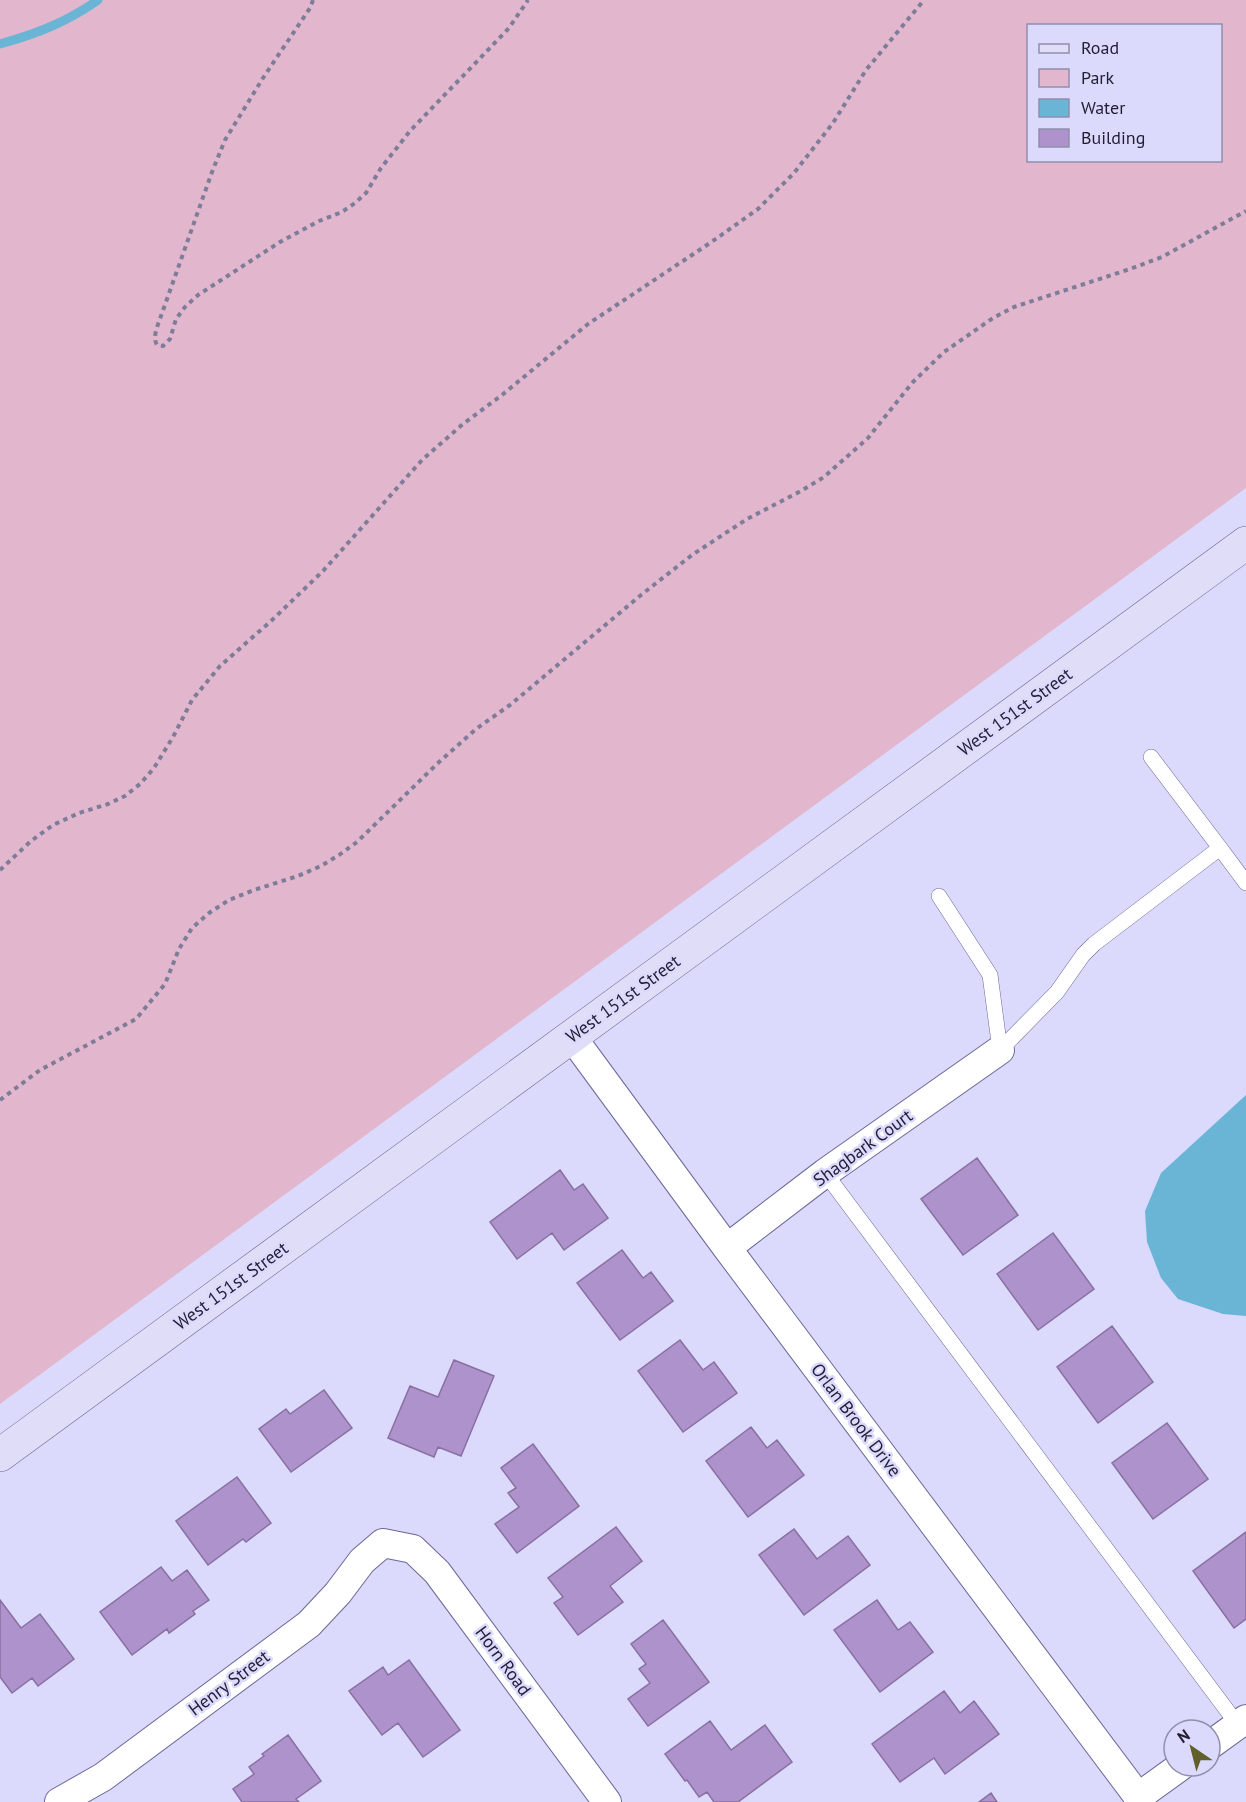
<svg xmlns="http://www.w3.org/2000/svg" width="1246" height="1802" font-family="'PT Sans',sans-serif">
<rect width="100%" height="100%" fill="#dbdafd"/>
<path fill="#e2b7cd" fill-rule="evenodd" d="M0,0H1246V488L0,1404ZM1028,26H1220V160H1028Z"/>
<path fill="#6ab5d5" d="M1246,1095V1316L1223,1314L1178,1299L1161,1278L1147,1242L1145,1211L1161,1173Z"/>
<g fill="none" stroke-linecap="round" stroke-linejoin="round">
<path stroke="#6ab5d5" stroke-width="9" d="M0,44C36,34 67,22 98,0"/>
</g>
<path fill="#ae92cb" stroke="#8970a1" stroke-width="1.5" d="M977,1158L1018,1215L963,1255L921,1199Z
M560,1170L574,1190L583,1184L608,1218L564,1250L552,1233L517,1259L490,1222Z
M1053,1233L1094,1289L1038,1330L997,1274Z
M622,1250L643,1278L651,1272L673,1301L620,1340L577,1283Z
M1112,1326L1153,1382L1098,1423L1057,1367Z
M680,1340L703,1370L714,1362L737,1393L683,1432L638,1371Z
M454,1360L494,1376L461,1456L438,1447L434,1457L388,1438L410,1386L438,1397Z
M324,1390L352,1428L291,1472L259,1429L286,1409L290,1414Z
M1167,1423L1208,1479L1153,1519L1112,1463Z
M751,1427L767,1448L777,1440L804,1475L748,1517L706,1461Z
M533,1444L579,1506L517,1553L495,1524L519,1507L508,1493L516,1488L501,1468Z
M237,1477L271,1523L246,1542L243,1539L208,1565L176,1521Z
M616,1527L642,1561L610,1586L623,1602L578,1635L554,1603L563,1597L548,1578Z
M794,1529L817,1559L848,1536L870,1565L804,1615L759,1555Z
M1246,1532V1619L1234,1628L1193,1571Z
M161,1567L172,1581L187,1570L209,1600L193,1611L195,1614L169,1633L167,1629L132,1655L100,1612Z
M0,1600L21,1628L40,1614L74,1659L38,1686L32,1678L12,1693L0,1677Z
M877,1600L898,1630L910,1622L933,1652L880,1692L834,1630Z
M663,1620L709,1682L648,1726L628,1699L650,1683L639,1669L646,1664L631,1644Z
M409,1660L460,1730L423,1757L398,1723L382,1735L349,1691L383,1667L388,1675Z
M944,1691L960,1713L974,1701L999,1734L945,1774L934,1758L900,1782L872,1744Z
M710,1721L731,1750L765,1725L792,1762L738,1802H714L707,1792L699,1797L687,1780L685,1781L665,1754Z
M288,1735L321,1781L296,1799L299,1802H242L233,1789L254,1774L249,1767L264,1756L262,1754Z
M991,1793L997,1802H979Z"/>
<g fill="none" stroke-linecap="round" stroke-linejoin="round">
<defs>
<path id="lane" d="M1151,757L1220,848
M939,896L990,975L1000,1050
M1000,1050L1057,992L1083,955L1094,944L1220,848L1246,883
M825,1173L1238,1725"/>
<path id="street" d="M572,1037L727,1248L1142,1802
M727,1248L825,1173L1000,1050
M1210,1745L1246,1719
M1138,1797L1181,1766
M59,1802L103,1777L309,1624L338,1593L362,1561L383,1543L413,1549L437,1572L607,1802"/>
<path id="secondary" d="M0,1455L1246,543"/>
</defs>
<use href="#lane" stroke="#6b6799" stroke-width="16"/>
<use href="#street" stroke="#6b6799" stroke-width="30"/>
<use href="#secondary" stroke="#6b6799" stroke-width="34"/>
<path stroke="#7e7d99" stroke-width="4" stroke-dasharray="4.5 4.5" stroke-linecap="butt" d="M313,0L310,8L263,78L225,140L212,172L161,316C158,325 152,337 157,345L163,346L170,339L176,319L185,307L198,295L280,242L319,221L342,212L355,203L366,193L381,168L410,131L509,28L528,0
M0,870L31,841L53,825L79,813L108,804L125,796L140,784L154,768L173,737L192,700L220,666L271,621L323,571L422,460L463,424L502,395L588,324L710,243L758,209L794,173L833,123L866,70L924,0
M0,1100L40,1070L136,1019L165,984L179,949L192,928L209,913L229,900L254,890L298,876L321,866L339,855L357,842L439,762L476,729L510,705L641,595L692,555L747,519L801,491L824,477L868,438L912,383L944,352L993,318L1014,307L1130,269L1162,257L1246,211"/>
<use href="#lane" stroke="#fff" stroke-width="15"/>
<use href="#street" stroke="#fff" stroke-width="28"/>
<use href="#secondary" stroke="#dfddf7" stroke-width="33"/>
</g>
<g text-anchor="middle" stroke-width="5" stroke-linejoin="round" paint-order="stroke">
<g font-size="18" fill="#201e33" stroke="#dbdafd">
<text transform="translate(1015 712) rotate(-36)" y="6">West 151st Street</text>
<text transform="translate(623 999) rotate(-36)" y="6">West 151st Street</text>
<text transform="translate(863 1148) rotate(-36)" y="6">Shagbark Court</text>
<text transform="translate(231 1286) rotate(-36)" y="6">West 151st Street</text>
<text transform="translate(856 1420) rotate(53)" y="6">Orlan Brook Drive</text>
<text transform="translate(503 1661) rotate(54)" y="6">Horn Road</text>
<text transform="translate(229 1683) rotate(-37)" y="6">Henry Street</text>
</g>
</g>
<rect x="1027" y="24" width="195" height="138" fill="#dbdafd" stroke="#908fac" stroke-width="1.5"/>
<rect x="1039" y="44" width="30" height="9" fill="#dfddf7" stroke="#908fac" stroke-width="1.5"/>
<text x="1081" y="54" font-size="18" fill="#201e33">Road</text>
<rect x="1039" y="69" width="30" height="18" fill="#e2b7cd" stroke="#908fac" stroke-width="1.5"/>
<text x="1081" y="84" font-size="18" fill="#201e33">Park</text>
<rect x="1039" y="99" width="30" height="18" fill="#6ab5d5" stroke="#908fac" stroke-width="1.5"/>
<text x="1081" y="114" font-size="18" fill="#201e33">Water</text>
<rect x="1039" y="129" width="30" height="18" fill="#ae92cb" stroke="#908fac" stroke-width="1.5"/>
<text x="1081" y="144" font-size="18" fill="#201e33">Building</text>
<g transform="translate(1192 1748) rotate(325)"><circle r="28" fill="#dbdafd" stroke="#908fac" stroke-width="1.5"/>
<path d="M0-4.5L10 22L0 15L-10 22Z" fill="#615f2c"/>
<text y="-9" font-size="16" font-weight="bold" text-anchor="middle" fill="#201e33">N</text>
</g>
</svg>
